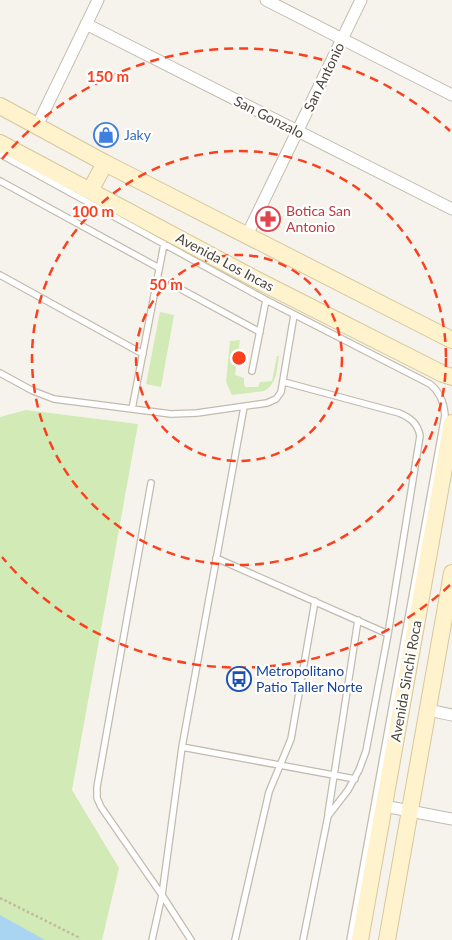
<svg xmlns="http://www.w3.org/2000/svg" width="452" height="940" font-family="Lato,sans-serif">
<rect width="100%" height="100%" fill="#f6f3ec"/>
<path fill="#d2eab5" d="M160,312L174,315L161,387L146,384Z
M240,340L235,375L244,378V384L245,387H258L260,382L272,381L277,356H279C277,369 277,385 264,391L232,395L226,382L230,341Z
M26,410L138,424L72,790L119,868L102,940H0V417Z"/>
<path fill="#a9d4f2" d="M0,915L45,940H0Z"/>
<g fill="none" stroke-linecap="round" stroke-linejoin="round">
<defs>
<path id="lane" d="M0,154L266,300L430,384C440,392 444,402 445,415L350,940
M0,181L159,268
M0,275L143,354
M175,286L260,332
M252,371L266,300
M0,373L33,391L54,399L171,414L197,413L267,403L276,399L281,392L294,315
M284,382L399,413C411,418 418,424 420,436L388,634L366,751L359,770L348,790L328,816L303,940
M132,409L164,244
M151,483L97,787V798L101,807L162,895L191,940
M216,558L388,634
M182,747L355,779
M328,814L358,620
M152,940L162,895L182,747L244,407
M235,940L269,792L291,739L315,601"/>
<path id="street" d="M266,0L452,95
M86,24L452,209
M37,126L98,0
M247,235L361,0
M428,710L452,715
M384,806L452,819"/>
<path id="secondary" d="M0,106L105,163L452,340
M0,143L257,280L443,374L452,377
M90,191L105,163
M360,940L452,423
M387,940L452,573"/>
</defs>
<use href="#lane" stroke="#c2bbae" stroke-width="8"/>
<use href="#street" stroke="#c2bbae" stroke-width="13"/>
<use href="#secondary" stroke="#d6c79b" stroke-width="18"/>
<path stroke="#c4b79f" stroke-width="2.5" stroke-dasharray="2.5 2.5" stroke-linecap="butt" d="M0,898L78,937L79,940"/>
<use href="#lane" stroke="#fff" stroke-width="5.5"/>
<use href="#street" stroke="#fff" stroke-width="11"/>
<use href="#secondary" stroke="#fff3cd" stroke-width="16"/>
</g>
<g fill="none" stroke="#fc3f1d" stroke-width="2.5" stroke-dasharray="9 6">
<circle cx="239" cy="358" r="103"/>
<circle cx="239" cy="358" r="207"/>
<path d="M450 585A310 310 0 0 1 2 557M2 159A310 310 0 0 1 450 131"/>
</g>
<defs>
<symbol id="shop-ring" viewBox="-11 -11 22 22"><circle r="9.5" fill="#fff" stroke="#3f7fe0" stroke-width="1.5"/><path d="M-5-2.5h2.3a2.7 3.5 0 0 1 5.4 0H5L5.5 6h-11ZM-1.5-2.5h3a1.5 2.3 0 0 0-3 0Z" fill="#3f7fe0"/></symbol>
<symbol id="pharmacy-ring" viewBox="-11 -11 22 22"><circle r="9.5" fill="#fff" stroke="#e0444e" stroke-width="1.5"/><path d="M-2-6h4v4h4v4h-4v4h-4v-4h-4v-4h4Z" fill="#e0444e"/></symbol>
<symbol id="bus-ring" viewBox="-11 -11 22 22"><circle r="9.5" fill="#fff" stroke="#1a4fb4" stroke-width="1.5"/><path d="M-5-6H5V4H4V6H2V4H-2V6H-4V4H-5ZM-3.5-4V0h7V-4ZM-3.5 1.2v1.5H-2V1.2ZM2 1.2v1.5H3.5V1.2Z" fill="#1a4fb4"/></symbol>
</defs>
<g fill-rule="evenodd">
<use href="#shop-ring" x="92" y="121" width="28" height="28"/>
<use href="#pharmacy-ring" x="254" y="205" width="28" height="28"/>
<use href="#bus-ring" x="225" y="665" width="28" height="28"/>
</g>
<g text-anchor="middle" stroke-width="4.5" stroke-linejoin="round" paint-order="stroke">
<g font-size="14" fill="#4b4439" stroke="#fff">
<text transform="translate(324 77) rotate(-64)" y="5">San Antonio</text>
<text transform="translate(269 117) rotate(27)" y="5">San Gonzalo</text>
<text transform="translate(225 262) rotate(28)" y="5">Avenida Los Incas</text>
<text transform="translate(406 681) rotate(-80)" y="5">Avenida Sinchi Roca</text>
</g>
<g font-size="14" fill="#366cbe" stroke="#fff" text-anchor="start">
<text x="124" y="140">Jaky</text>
</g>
<g font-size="14" fill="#be3a42" stroke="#fff" text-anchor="start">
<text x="286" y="216">Botica San<tspan x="286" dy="16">Antonio</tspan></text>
</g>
<g font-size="14" fill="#164399" stroke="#fff" text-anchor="start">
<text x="256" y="676">Metropolitano<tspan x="256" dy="16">Patio Taller Norte</tspan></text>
</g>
</g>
<circle cx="239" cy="358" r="8" fill="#fc3f1d" stroke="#fff" stroke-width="2.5"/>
<g font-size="15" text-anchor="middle" font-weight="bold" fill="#fc3f1d" stroke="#fff" stroke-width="4.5" stroke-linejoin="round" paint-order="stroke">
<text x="108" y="82">150 m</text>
<text x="93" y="217">100 m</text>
<text x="166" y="290">50 m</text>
</g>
</svg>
